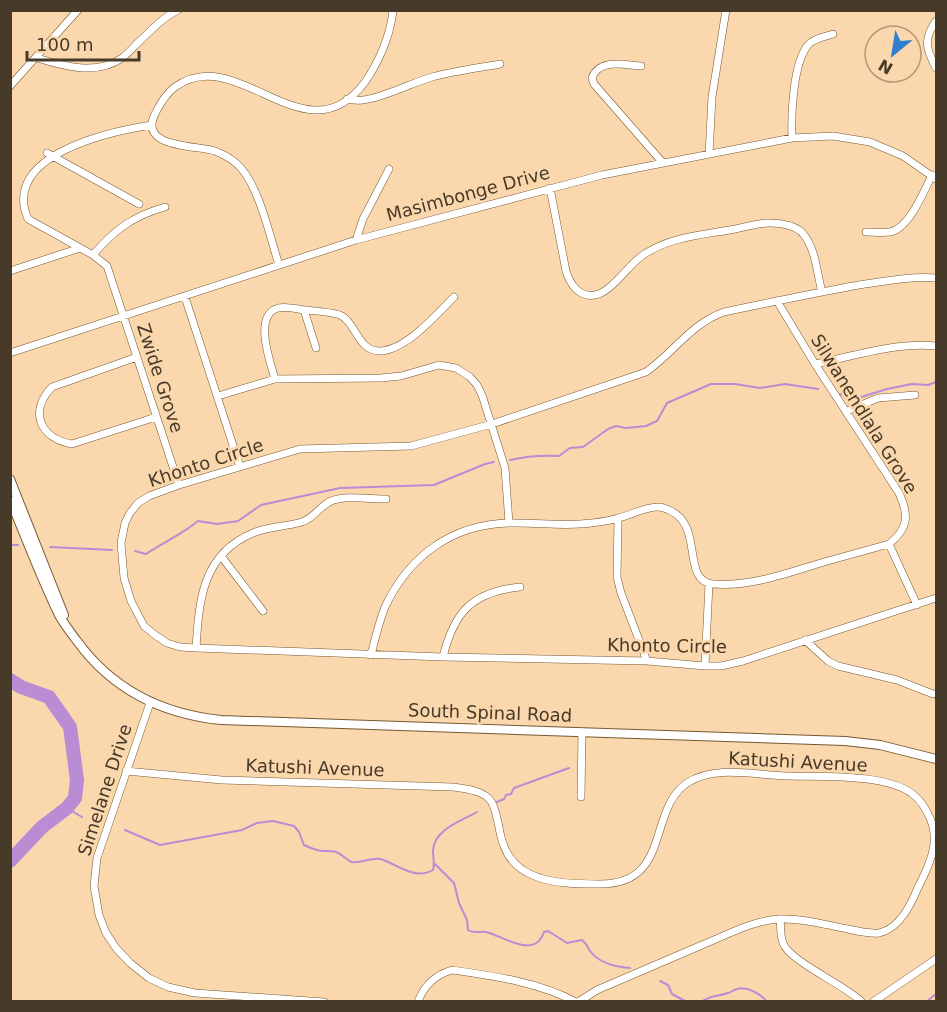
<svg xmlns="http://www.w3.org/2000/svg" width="947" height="1012" font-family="'DejaVu Sans',sans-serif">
<rect width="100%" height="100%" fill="#fad7ac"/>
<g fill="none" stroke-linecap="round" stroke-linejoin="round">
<path stroke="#b98cd4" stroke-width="2" d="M840,394L858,398L887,389L912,384L928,385L936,382
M510,460C527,456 542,455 559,456L570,448L583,447L608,429L616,426L626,428L646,426L657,421L667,403L711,384H735L760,388L785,384L818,389
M10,545H18
M50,547L112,550
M135,551L146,554C164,542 181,535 198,521L217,524L238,521L261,505L340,488L434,485L485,464L494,462
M497,802L504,799L506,795L511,794L514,788L569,768
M67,808L82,817
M125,830L160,845L242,830L257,823L273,821L294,826L299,832L304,845C308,847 313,849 317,850C323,852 330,850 336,852C342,854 346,860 352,862C361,864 370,857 380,859C396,863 414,881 433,870C435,863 433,858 433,851C434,829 460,822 477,812
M435,864L454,883L459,903L467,920L468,930C474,934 479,931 486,932C503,936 535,960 544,932L548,931L567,943L582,940C587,944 587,946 590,951C599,963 617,967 630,968
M660,981L668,985L672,994L687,1002
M701,1002C713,994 717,997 728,993C732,992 733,990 737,989C747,986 761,994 767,1002
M926,1002L936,994"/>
<path stroke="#b98cd4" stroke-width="14" d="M10,680L21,687L49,697L70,727L77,780L75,798L67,808L42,827L10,861"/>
<defs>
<path id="minor" d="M936,21C923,39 926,49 936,68
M37,58C63,66 97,76 122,58C129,53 135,45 142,39C153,28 164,17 178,10
M641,66C625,65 599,58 592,78L594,84L663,163
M10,86L78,10
M347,99C369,106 410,83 432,77C454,71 478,68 500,64
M152,125C113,131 0,154 28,219L93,255L107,266L179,485
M792,138C791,115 793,63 808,45C814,38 825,37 833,34
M47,153L139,204
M709,154L712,97L726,10
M550,188L566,271C570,284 579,298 595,295C611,293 629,264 643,255C671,236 703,235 735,229C746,227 760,222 771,223C782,223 798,226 804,235C816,250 817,274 822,292
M866,232C874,232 883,233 890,232C909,229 924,191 932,175
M356,240L363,219L389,169
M93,255C114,230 133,216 165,207
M279,265C270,237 260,190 241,168C235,161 225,155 215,151C197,145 136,149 156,112C160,104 167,93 175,87C238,41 306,162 365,82C379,62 391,34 393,10
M10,271L80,248
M936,278C908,276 881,282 853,286C810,294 767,303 724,312C692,323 673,353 646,372L492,424L411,446L300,449L179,485L149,496L138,503L130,513L125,523L121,543L124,578L131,601L144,626L155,635L167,643L180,647L196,648L443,657L647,661L705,666H721L743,661L936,598
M185,297L240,467
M304,310L316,348
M10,353L356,240L602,175L792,138L833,136L870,142L903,156L936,179
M137,357L52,387C29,411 39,438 72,444L156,417
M815,364C854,356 896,342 936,346
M275,379C270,362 253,315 278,308C287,306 297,309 305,310C314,311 335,312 342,316C357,325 358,352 381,351C407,349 436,315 454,297
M218,396L275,379L381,378L401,376L439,365L456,368L470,377L477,385L482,395L505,468L509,523
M847,411L878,398L915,395
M618,518L617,577L621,593L647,661
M889,544L917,605
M221,556L263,611
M805,640L828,661L838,666L897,680L933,694
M196,648C199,601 202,554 253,533C269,526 285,527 302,522C314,518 320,506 331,501C346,495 370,499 386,499
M371,655C375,639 379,622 385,607C409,556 452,524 510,523C537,522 564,527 591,523C600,522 610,521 618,518C631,515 645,507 658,507C661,507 667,509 671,511C704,527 681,581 713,584C751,587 787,573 824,562C845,556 867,550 889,544C909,528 909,515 899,493L815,364L777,301
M443,657C454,612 472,592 520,587
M705,666L709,584
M150,703L97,858L94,886L99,915L106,933L116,948L130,963L149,978L168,987L195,993L324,1002
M126,771L222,780L453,787C465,789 483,790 491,801C499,814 498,833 504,846C518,884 565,884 599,884C672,885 647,810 687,783C716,764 758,776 790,776C822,777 892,773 916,797C921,801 925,808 928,814C933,823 935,833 934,844C932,861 923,877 916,892C909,909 897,929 879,933C869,934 857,931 848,929C826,925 803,918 781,919C753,920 727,935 702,945C667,960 632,975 597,990L578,1002
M581,797L582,732
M780,919C781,926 780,936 783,943C789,961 845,985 862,1002
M418,1002C424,985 435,975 452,970C494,976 538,982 576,1002
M873,1002L936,959"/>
<path id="tertiary" d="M10,479L64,615
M10,500C26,538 41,578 59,615C64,624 71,633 77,641C112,689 162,714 221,720L845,741L880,745L936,759"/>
</defs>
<use href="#minor" stroke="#775831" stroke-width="8"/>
<use href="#tertiary" stroke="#775831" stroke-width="10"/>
<use href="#minor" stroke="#fff" stroke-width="7"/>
<use href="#tertiary" stroke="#fff" stroke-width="8"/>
</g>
<g text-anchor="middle" stroke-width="5" stroke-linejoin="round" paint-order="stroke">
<g font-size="18" fill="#483a29" stroke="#fad7ac">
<text transform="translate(468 194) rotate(-15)" y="6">Masimbonge Drive</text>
<text transform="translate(160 378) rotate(72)" y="6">Zwide Grove</text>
<text transform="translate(864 414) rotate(58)" y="6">Silwanendlala Grove</text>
<text transform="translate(206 463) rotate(-18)" y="6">Khonto Circle</text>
<text transform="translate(667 646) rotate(1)" y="6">Khonto Circle</text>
<text transform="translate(490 713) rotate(2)" y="6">South Spinal Road</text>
<text transform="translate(798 762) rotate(3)" y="6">Katushi Avenue</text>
<text transform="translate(315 768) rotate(2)" y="6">Katushi Avenue</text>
<text transform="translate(105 790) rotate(-72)" y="6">Simelane Drive</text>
</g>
</g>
<rect width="947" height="1012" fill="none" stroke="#483a29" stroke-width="24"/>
<g transform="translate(893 54) rotate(210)"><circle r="28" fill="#fad7ac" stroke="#b39878" stroke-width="1.5"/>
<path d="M0-4.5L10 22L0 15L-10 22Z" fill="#317fcf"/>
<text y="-9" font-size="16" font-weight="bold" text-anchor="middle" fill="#483a29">N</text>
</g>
<path d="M27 51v9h112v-9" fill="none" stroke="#483a29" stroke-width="3"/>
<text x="36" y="51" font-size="18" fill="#483a29" stroke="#fad7ac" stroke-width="4.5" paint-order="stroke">100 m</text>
</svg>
